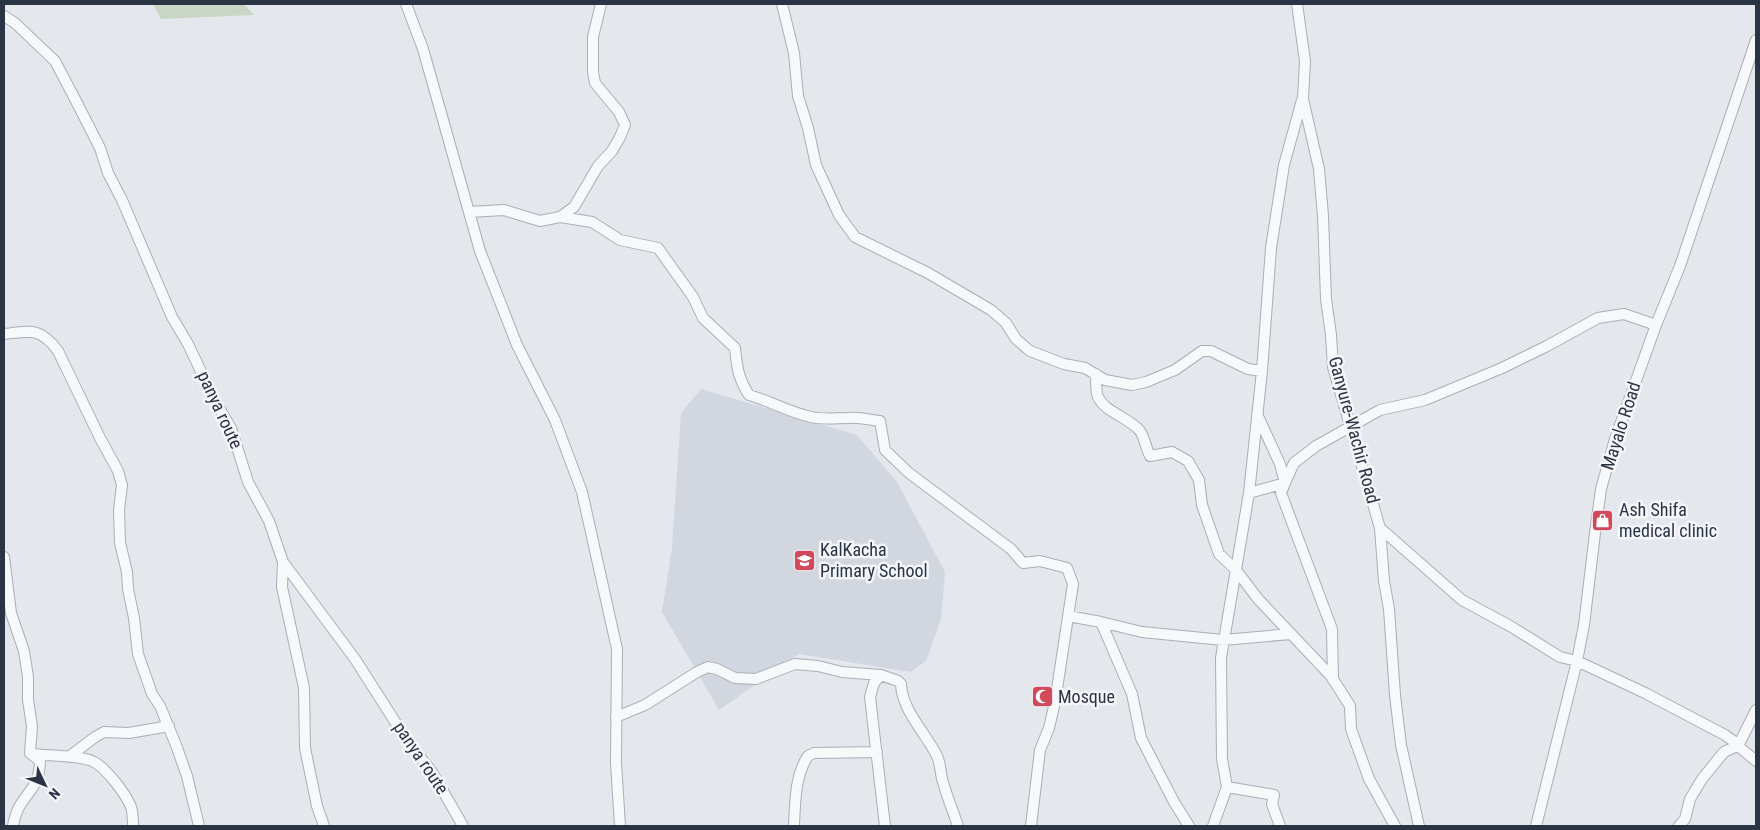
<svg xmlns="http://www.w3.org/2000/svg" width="1760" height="830" font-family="'Roboto Condensed',sans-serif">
<rect width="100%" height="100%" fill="#e4e7ec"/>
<path fill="#d2d6de" d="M701,389L857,435L897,482L945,572L941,619L926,661L911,672L799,654L719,710L662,612L672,548L681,413Z"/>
<path fill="#c9d6c5" d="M153,4H244L254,15L161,19Z"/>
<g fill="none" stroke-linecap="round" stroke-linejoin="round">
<defs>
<path id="minor" d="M406,4L423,49L480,251L517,345L555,420L582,492L617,649L616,763L620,826
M782,4L794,53L798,96L808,128L816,165L839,215L855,237L928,273L991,310L1006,323L1016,339L1030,351L1064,364L1085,368L1105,380L1132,385L1146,382L1175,370L1202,351H1211L1248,369L1262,371
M1297,4L1305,61L1303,99L1319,169L1323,216L1326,299L1331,335L1333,367L1380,528L1384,581L1389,609L1395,695L1401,745L1419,826
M4,16L15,23L55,61L76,101L100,148L108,173L122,200L172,317L188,344L215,401L231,428L248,482L269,521L283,562L355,659L408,742L432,772L463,826
M469,212L504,210L540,221L560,217L592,222L620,240L658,248L693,297L703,318L735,348C737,367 738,378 749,395C770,401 789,412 811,417C825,420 835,418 849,418C859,417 870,420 880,421L885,450L909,473L1011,549L1023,563L1040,561L1067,568L1073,584L1055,702L1049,728L1040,750L1031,826
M560,217L574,207L598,166L612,151L620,137L625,125L619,112L595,83L593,72V37L601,4
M4,334C31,331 40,327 58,351L100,438L118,471L122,485L119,510L120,543L127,572L128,589L134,618L138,654L152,694L160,706L176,745L187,776L199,826
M1096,374C1096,380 1096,388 1097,394C1101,411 1130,418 1140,431C1144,436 1146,448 1150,456L1172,452L1188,461L1199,480L1202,505L1219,554L1236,570L1258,599L1331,676L1350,706L1351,729L1369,779L1395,826
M1257,414L1280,464L1285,483L1281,493L1332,629L1333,680
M1249,493L1285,483L1294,463L1316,446L1380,410L1425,400L1502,368L1547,346L1598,318L1624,314L1656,325
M1380,528L1462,600L1510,626L1560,657L1577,661L1645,693L1725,735L1739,745L1724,752L1702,779L1690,799L1685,819L1679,826
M4,557L11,613L24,651L28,677V700L32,726L30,753L40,761C39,787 30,788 19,807C16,813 14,820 13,826
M283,562L282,587L304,688L305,748L317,806L324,826
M1068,616L1101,622L1132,694L1141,738L1174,802L1189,826
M1101,622L1142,632L1223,640L1291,634
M881,675L874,683L870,697L885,826
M1756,710L1738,746L1756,761
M616,717L645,705L697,672L708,667L717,669L735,678L756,679L795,664L818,666L842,672L881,675L898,681L901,684C902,711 926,733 937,756C941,764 940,774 943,782C947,797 953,811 958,826
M32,754C47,756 82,755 94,762C106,768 126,794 131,807C133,813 133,820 133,826
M70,756L95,737L104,732L129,733L169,726
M1227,787L1274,795L1272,804L1280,826
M794,826C795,803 795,775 808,756L814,753L877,752
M1213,826L1227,787L1222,759L1221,658L1249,493L1262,371L1271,248L1284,165L1302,100
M1536,826L1577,661L1584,625L1595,533L1601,489L1615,439L1656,325L1680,266L1756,40"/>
</defs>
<use href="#minor" stroke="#a9aeb7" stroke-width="12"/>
<use href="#minor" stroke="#f7f8fa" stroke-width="10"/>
</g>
<defs>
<symbol id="shop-square" viewBox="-11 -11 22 22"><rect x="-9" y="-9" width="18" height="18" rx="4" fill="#d1495b" stroke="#f4f6f9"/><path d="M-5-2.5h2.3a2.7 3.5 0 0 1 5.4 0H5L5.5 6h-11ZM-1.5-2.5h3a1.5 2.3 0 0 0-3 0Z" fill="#fff"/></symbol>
<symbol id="school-square" viewBox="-11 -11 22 22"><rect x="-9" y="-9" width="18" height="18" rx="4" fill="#d1495b" stroke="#f4f6f9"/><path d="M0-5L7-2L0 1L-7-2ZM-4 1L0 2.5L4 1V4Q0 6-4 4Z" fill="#fff"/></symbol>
<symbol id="mosque-square" viewBox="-11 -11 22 22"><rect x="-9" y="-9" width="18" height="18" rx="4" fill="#d1495b" stroke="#f4f6f9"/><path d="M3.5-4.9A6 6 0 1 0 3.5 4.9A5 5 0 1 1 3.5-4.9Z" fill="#fff"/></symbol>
</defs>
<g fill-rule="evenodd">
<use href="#shop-square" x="1590" y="508" width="25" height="25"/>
<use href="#school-square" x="792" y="548" width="25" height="25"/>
<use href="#mosque-square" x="1030" y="684" width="25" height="25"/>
</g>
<g text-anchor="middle" stroke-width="5" stroke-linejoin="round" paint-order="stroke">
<g font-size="18" fill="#2b3445" stroke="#f4f6f9">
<text transform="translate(220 410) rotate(65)" y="6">panya route</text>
<text transform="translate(1621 426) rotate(-72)" y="6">Mayalo Road</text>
<text transform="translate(1354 430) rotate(75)" y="6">Ganyure-Wachir Road</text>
<text transform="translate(421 758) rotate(56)" y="6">panya route</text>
</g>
<g font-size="18" fill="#2b3445" stroke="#f4f6f9" text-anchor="start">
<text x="1619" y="516">Ash Shifa<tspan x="1619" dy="21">medical clinic</tspan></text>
<text x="820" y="556">KalKacha<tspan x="820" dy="21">Primary School</tspan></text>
<text x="1058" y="703">Mosque</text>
</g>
</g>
<rect width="1760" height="830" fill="none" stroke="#2b3445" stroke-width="10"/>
<g transform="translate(45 785) rotate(133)" stroke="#f4f6f9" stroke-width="4" paint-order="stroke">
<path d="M0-4L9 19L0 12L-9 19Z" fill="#2b3445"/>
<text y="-8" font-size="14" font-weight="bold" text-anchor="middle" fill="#2b3445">N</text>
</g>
</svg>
